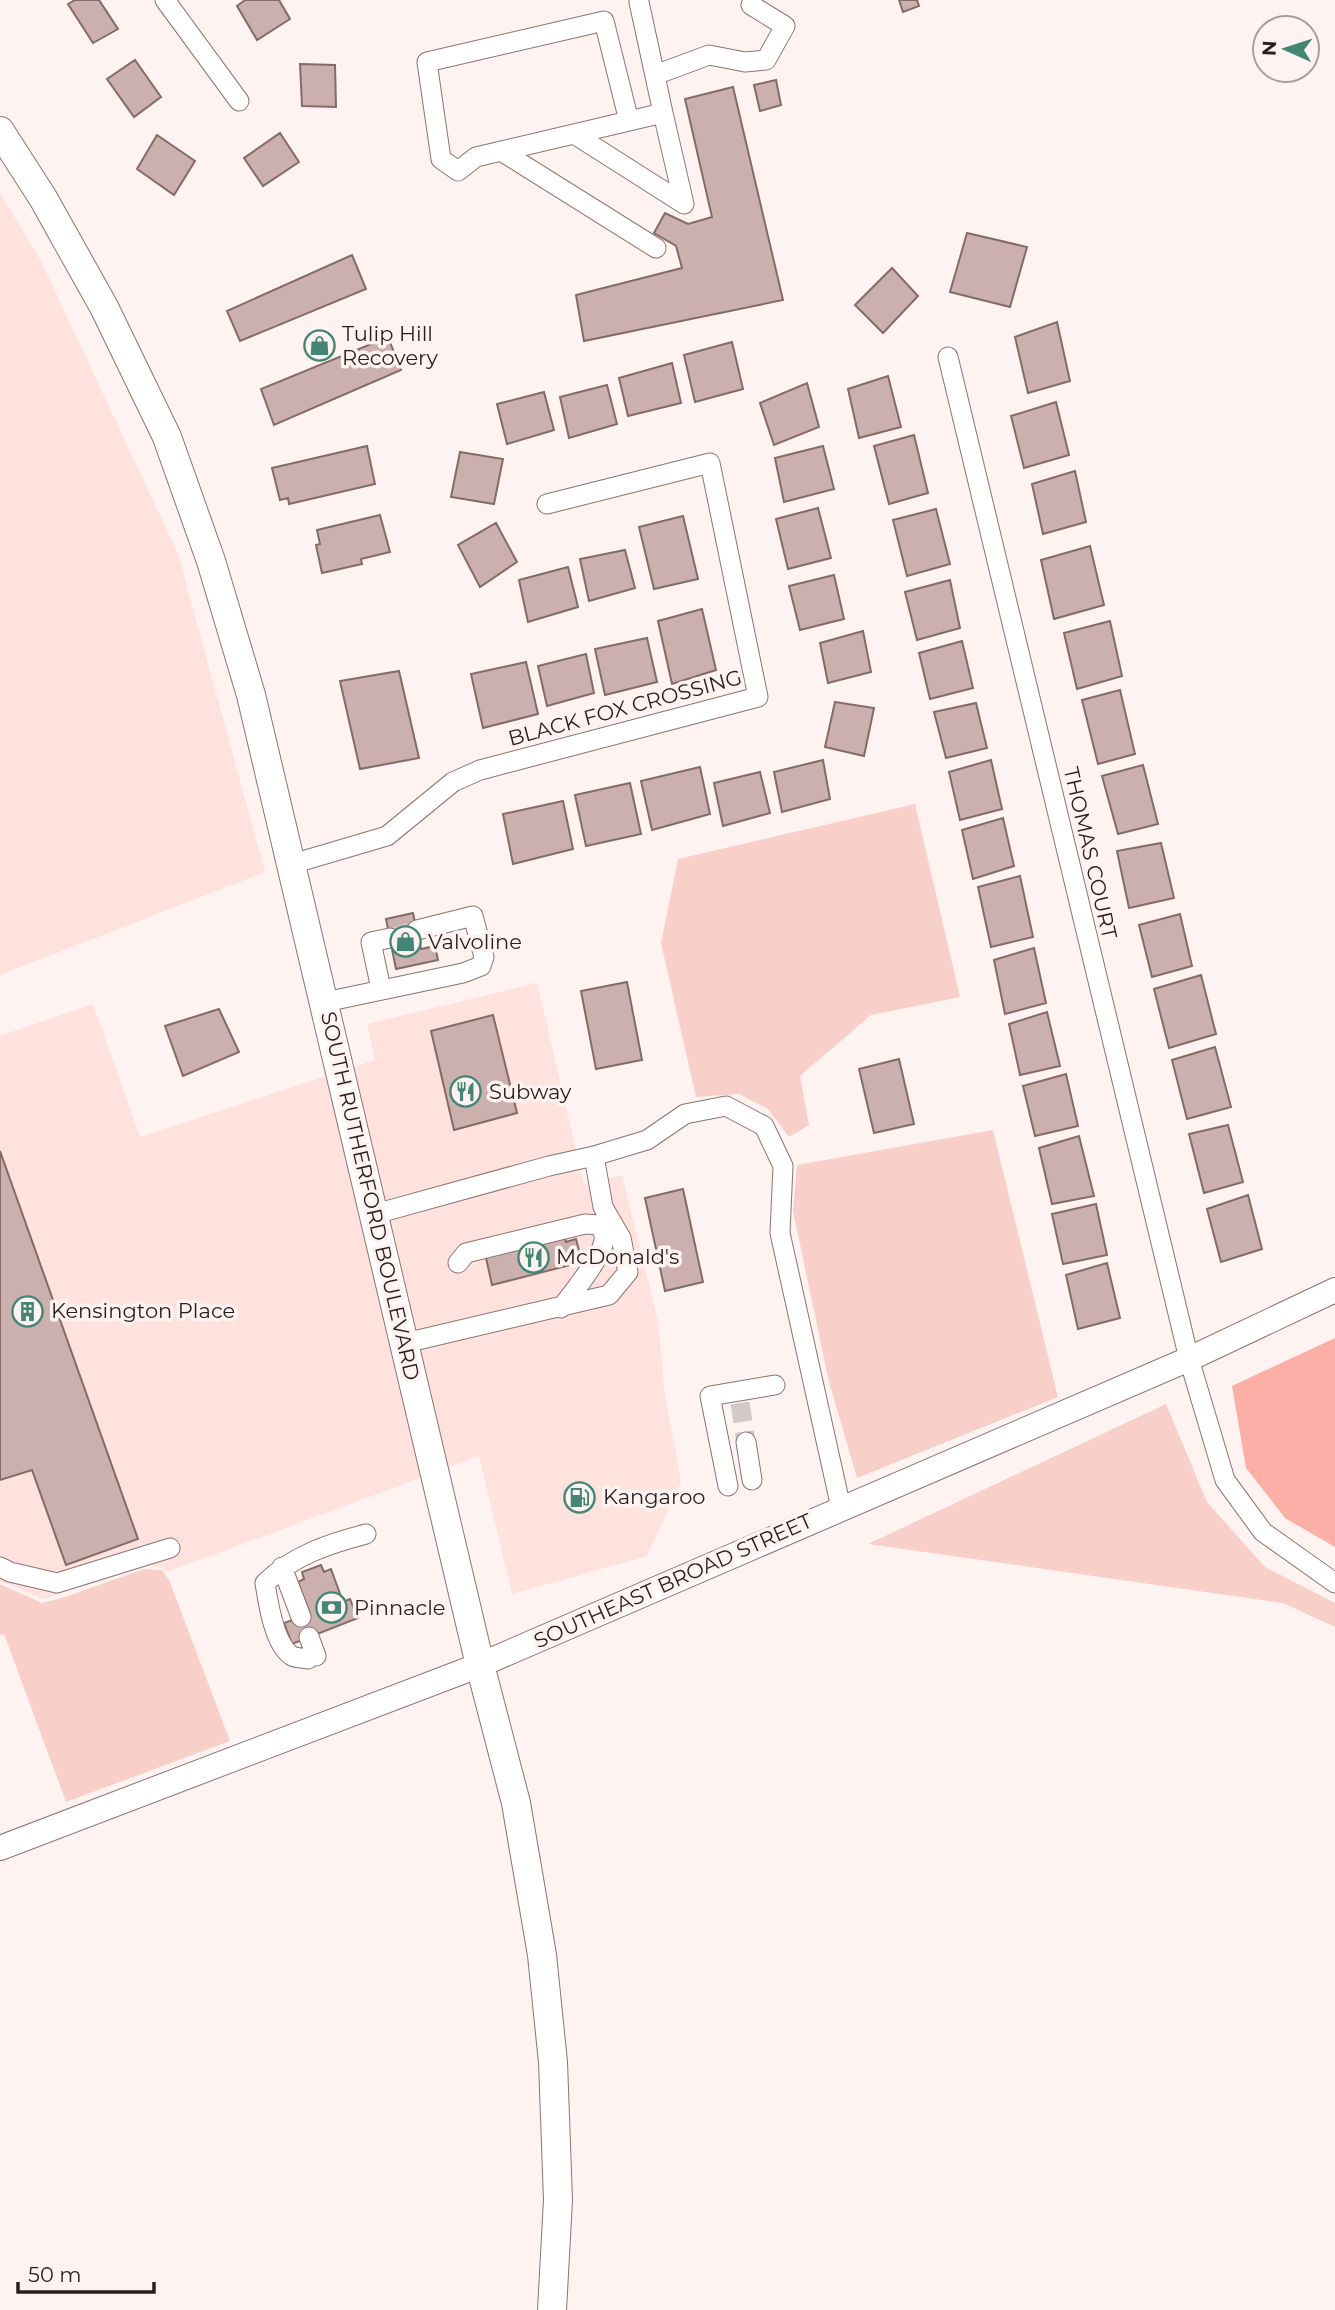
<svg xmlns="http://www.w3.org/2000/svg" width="1335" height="2310" font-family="Montserrat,sans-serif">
<rect width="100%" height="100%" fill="#fef3f1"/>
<path fill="#ffe1dd" d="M0,193L41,261L178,554L265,872L0,975Z
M537,983L584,1184L622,1175L658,1321L665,1396L681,1482L647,1556L512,1594L479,1456L170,1571L150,1565L43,1599L0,1581V1036L93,1004L140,1137L375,1060L367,1024Z"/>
<path fill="#f9cfca" d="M915,804L960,997L871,1015L800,1076L809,1125L789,1137L768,1109L739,1094L696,1097L661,943L678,859Z
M993,1130L1058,1397L857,1478L829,1382L793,1211L797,1165Z
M1166,1404L1207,1502L1265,1567L1335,1603V1627L1283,1603L868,1544Z
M144,1569L162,1570L170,1582L230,1741L66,1802L4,1634L0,1635V1584L42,1603L65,1597Z"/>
<path fill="#fbafa7" d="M1335,1338V1547L1285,1518L1246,1468L1232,1386Z"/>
<path fill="#ccb0ad" stroke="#846b68" stroke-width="2" d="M75,0H99L118,29L93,43L68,4Z
M245,0H279L290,19L257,40L237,6Z
M899,0H917L919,6L903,12Z
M135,60L161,97L134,117L107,79Z
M300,64L335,65L336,107L302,106Z
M776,80L781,105L760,111L754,85Z
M733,87L783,300L584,341L576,295L682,268L676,246L654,233L665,213L688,224L712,217L685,99Z
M280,133L299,162L263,186L244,158Z
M157,135L195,161L174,195L137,169Z
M967,233L1027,247L1010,307L950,292Z
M352,255L366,289L240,341L227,311Z
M892,268L918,296L883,333L855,305Z
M1057,322L1070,381L1028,393L1015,337Z
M388,337L401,370L274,425L261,389Z
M732,342L743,389L695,402L684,355Z
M672,363L681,403L628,416L619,378Z
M888,376L901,427L859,438L848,389Z
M807,383L819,427L774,445L760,403Z
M607,385L617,424L569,438L560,397Z
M544,392L554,430L507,444L497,404Z
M1056,402L1069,455L1024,468L1011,416Z
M914,435L928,493L889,504L874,446Z
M367,446L375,484L289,504L288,498L280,500L272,468Z
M823,446L834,489L784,502L775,458Z
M460,452L503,459L494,504L451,497Z
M1075,471L1086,522L1043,534L1032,484Z
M818,508L831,558L788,569L776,519Z
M936,509L950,564L907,576L893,520Z
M380,515L390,552L361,559L362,564L322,573L316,545L320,544L317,530Z
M683,516L698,579L654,589L639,527Z
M496,523L517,562L480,587L458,545Z
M1090,546L1104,605L1054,619L1041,560Z
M625,550L635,588L589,601L580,559Z
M568,567L578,607L528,622L519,580Z
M834,575L844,619L800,630L789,586Z
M950,580L960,628L917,640L905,592Z
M702,609L716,670L672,684L658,621Z
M1110,621L1122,676L1077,689L1064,633Z
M863,631L871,672L828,683L820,643Z
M647,638L657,682L605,695L595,649Z
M962,641L973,688L930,699L919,653Z
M586,654L594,693L547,706L538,666Z
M526,662L538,714L483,728L471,674Z
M399,671L419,758L360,769L340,681Z
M1120,690L1135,754L1098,764L1082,700Z
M835,702L874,708L864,756L825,747Z
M976,703L987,748L946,758L934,712Z
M823,760L830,799L782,812L774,772Z
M991,760L1002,809L960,820L949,772Z
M1143,765L1158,824L1118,834L1102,776Z
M700,767L710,814L652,830L641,781Z
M760,772L770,813L723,826L714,783Z
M630,783L641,834L586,846L575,795Z
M563,801L573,849L513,864L503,814Z
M1003,818L1014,866L973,879L962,830Z
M1161,843L1174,898L1129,908L1117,851Z
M1020,876L1033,937L991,947L978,887Z
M413,913L421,949L435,946L438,960L396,969L386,919Z
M1180,914L1192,966L1152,977L1139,925Z
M1034,948L1046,1003L1005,1014L994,960Z
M1201,975L1216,1034L1169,1048L1154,989Z
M627,982L642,1060L596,1069L581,991Z
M219,1009L239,1052L183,1076L165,1026Z
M1047,1012L1060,1066L1020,1075L1009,1024Z
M493,1015L517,1113L454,1130L431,1031Z
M1215,1047L1231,1107L1187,1119L1172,1060Z
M899,1059L914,1124L874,1133L859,1069Z
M1066,1074L1078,1126L1035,1136L1023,1086Z
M1228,1125L1243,1182L1204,1193L1189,1134Z
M1079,1136L1094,1196L1052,1204L1039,1148Z
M0,1151L138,1539L66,1565L32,1470L0,1480Z
M683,1189L703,1282L665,1291L645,1198Z
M1248,1195L1262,1249L1221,1262L1207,1209Z
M1096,1204L1107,1255L1063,1264L1052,1214Z
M564,1234L566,1242L576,1239L582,1262L492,1285L485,1253Z
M1107,1263L1120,1318L1078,1329L1066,1275Z
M321,1565L324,1572L331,1569L343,1602L350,1599L358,1618L292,1644L284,1623L310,1614L298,1582L304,1579L302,1572Z"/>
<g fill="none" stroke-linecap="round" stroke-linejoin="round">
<path stroke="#d3c9c7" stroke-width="19" stroke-dasharray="19 10" stroke-linecap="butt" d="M390,938L417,930
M740,1403L746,1442"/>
<defs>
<path id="minor" d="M165,0L239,101
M639,2L663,113
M655,75L709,55L745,62L766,60L785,26L751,5
M574,134L684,204L663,113L476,157L458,171L441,159L427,62L604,21L629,121
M501,151L656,248
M948,357L1189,1359L1225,1480L1263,1532L1335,1583
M292,864L387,836L453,782L480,770L758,697L710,463L547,504
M381,989L371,942L390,938
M325,1002L463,973L481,966L484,957L473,916L417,930
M375,1214L549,1166L594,1156L647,1140L685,1114L726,1106L764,1126L783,1166L780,1233L841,1508
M458,1263L466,1253L585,1224L599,1225C602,1229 605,1234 604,1240C602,1257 572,1294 561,1308
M405,1343L609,1295L628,1272L621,1238L603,1207L594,1156
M746,1442L752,1480
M728,1486L710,1396L775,1385
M0,1567L10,1572L57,1583L170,1548
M282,1567L301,1617
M309,1637L316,1656
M308,1659C303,1658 296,1658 292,1656C274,1645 268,1602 265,1583C294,1555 328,1544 366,1534"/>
<path id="major" d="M0,1848L480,1665L1189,1359L1335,1290"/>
<path id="highway" d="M0,131L43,198L104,307L167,437L211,561L251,695L480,1665L516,1803L542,1955L553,2062L558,2200L552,2310"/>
</defs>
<use href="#minor" stroke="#8c7370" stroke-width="21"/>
<use href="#major" stroke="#8c7370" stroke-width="26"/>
<use href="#highway" stroke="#8c7370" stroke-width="30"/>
<use href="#minor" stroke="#fff" stroke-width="19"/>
<use href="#major" stroke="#fff" stroke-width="24"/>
<use href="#highway" stroke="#fff" stroke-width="28"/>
</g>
<defs>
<symbol id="shop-ring" viewBox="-11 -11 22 22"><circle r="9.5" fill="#fef3f1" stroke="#448676" stroke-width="1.5"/><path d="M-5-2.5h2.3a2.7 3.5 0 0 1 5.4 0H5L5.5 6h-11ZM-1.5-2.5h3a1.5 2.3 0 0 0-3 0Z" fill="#448676"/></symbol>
<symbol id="restaurant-ring" viewBox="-11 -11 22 22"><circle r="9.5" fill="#fef3f1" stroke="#448676" stroke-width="1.5"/><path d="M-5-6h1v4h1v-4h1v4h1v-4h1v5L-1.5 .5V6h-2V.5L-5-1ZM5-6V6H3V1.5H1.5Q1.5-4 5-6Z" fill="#448676"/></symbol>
<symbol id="building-ring" viewBox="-11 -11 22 22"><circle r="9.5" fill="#fef3f1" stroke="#448676" stroke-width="1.5"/><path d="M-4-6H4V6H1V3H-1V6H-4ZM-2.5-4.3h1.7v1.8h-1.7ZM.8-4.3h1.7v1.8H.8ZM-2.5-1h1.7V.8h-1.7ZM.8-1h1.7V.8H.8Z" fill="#448676"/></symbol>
<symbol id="fuel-ring" viewBox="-11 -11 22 22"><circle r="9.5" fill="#fef3f1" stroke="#448676" stroke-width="1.5"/><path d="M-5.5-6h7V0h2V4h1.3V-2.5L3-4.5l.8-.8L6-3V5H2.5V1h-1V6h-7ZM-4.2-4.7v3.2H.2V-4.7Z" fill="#448676"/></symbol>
<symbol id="bank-ring" viewBox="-11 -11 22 22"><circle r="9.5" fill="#fef3f1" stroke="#448676" stroke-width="1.5"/><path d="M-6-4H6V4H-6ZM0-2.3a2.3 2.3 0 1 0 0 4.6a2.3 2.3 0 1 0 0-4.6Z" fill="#448676"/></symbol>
</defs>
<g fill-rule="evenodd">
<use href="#shop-ring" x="302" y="328" width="35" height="35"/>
<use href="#shop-ring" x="388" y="924" width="35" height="35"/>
<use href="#restaurant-ring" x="448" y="1074" width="35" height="35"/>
<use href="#restaurant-ring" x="516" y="1240" width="35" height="35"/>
<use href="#building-ring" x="10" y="1294" width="35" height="35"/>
<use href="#fuel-ring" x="562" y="1480" width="35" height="35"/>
<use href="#bank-ring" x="314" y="1590" width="35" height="35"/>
</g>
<g text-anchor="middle" stroke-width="7" stroke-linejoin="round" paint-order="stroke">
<g font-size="21" fill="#291f1d" stroke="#fef3f1" text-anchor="start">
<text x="342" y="341">Tulip Hill<tspan x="342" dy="24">Recovery</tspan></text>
<text x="428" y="949">Valvoline</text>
<text x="489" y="1099">Subway</text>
<text x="556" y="1264">McDonald's</text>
<text x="51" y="1318">Kensington Place</text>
<text x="603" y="1504">Kangaroo</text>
<text x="354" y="1615">Pinnacle</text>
</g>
<g font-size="21" fill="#291f1d" stroke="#fef3f1">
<text transform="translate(625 708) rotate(-15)" y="7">BLACK FOX CROSSING</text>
<text transform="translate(1090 853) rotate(77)" y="7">THOMAS COURT</text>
<text transform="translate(370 1196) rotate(77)" y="7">SOUTH RUTHERFORD BOULEVARD</text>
<text transform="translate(673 1581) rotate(-24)" y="7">SOUTHEAST BROAD STREET</text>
</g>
</g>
<g transform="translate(1286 49) rotate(273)"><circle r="33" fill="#fef3f1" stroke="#a99e9c" stroke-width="2"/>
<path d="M0-5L12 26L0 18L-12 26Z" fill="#448676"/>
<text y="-10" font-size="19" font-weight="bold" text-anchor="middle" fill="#291f1d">N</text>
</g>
<path d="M18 2282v10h136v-10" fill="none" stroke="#291f1d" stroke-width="3.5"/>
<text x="28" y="2282" font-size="21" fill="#291f1d" stroke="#fef3f1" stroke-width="5" paint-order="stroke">50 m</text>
</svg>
